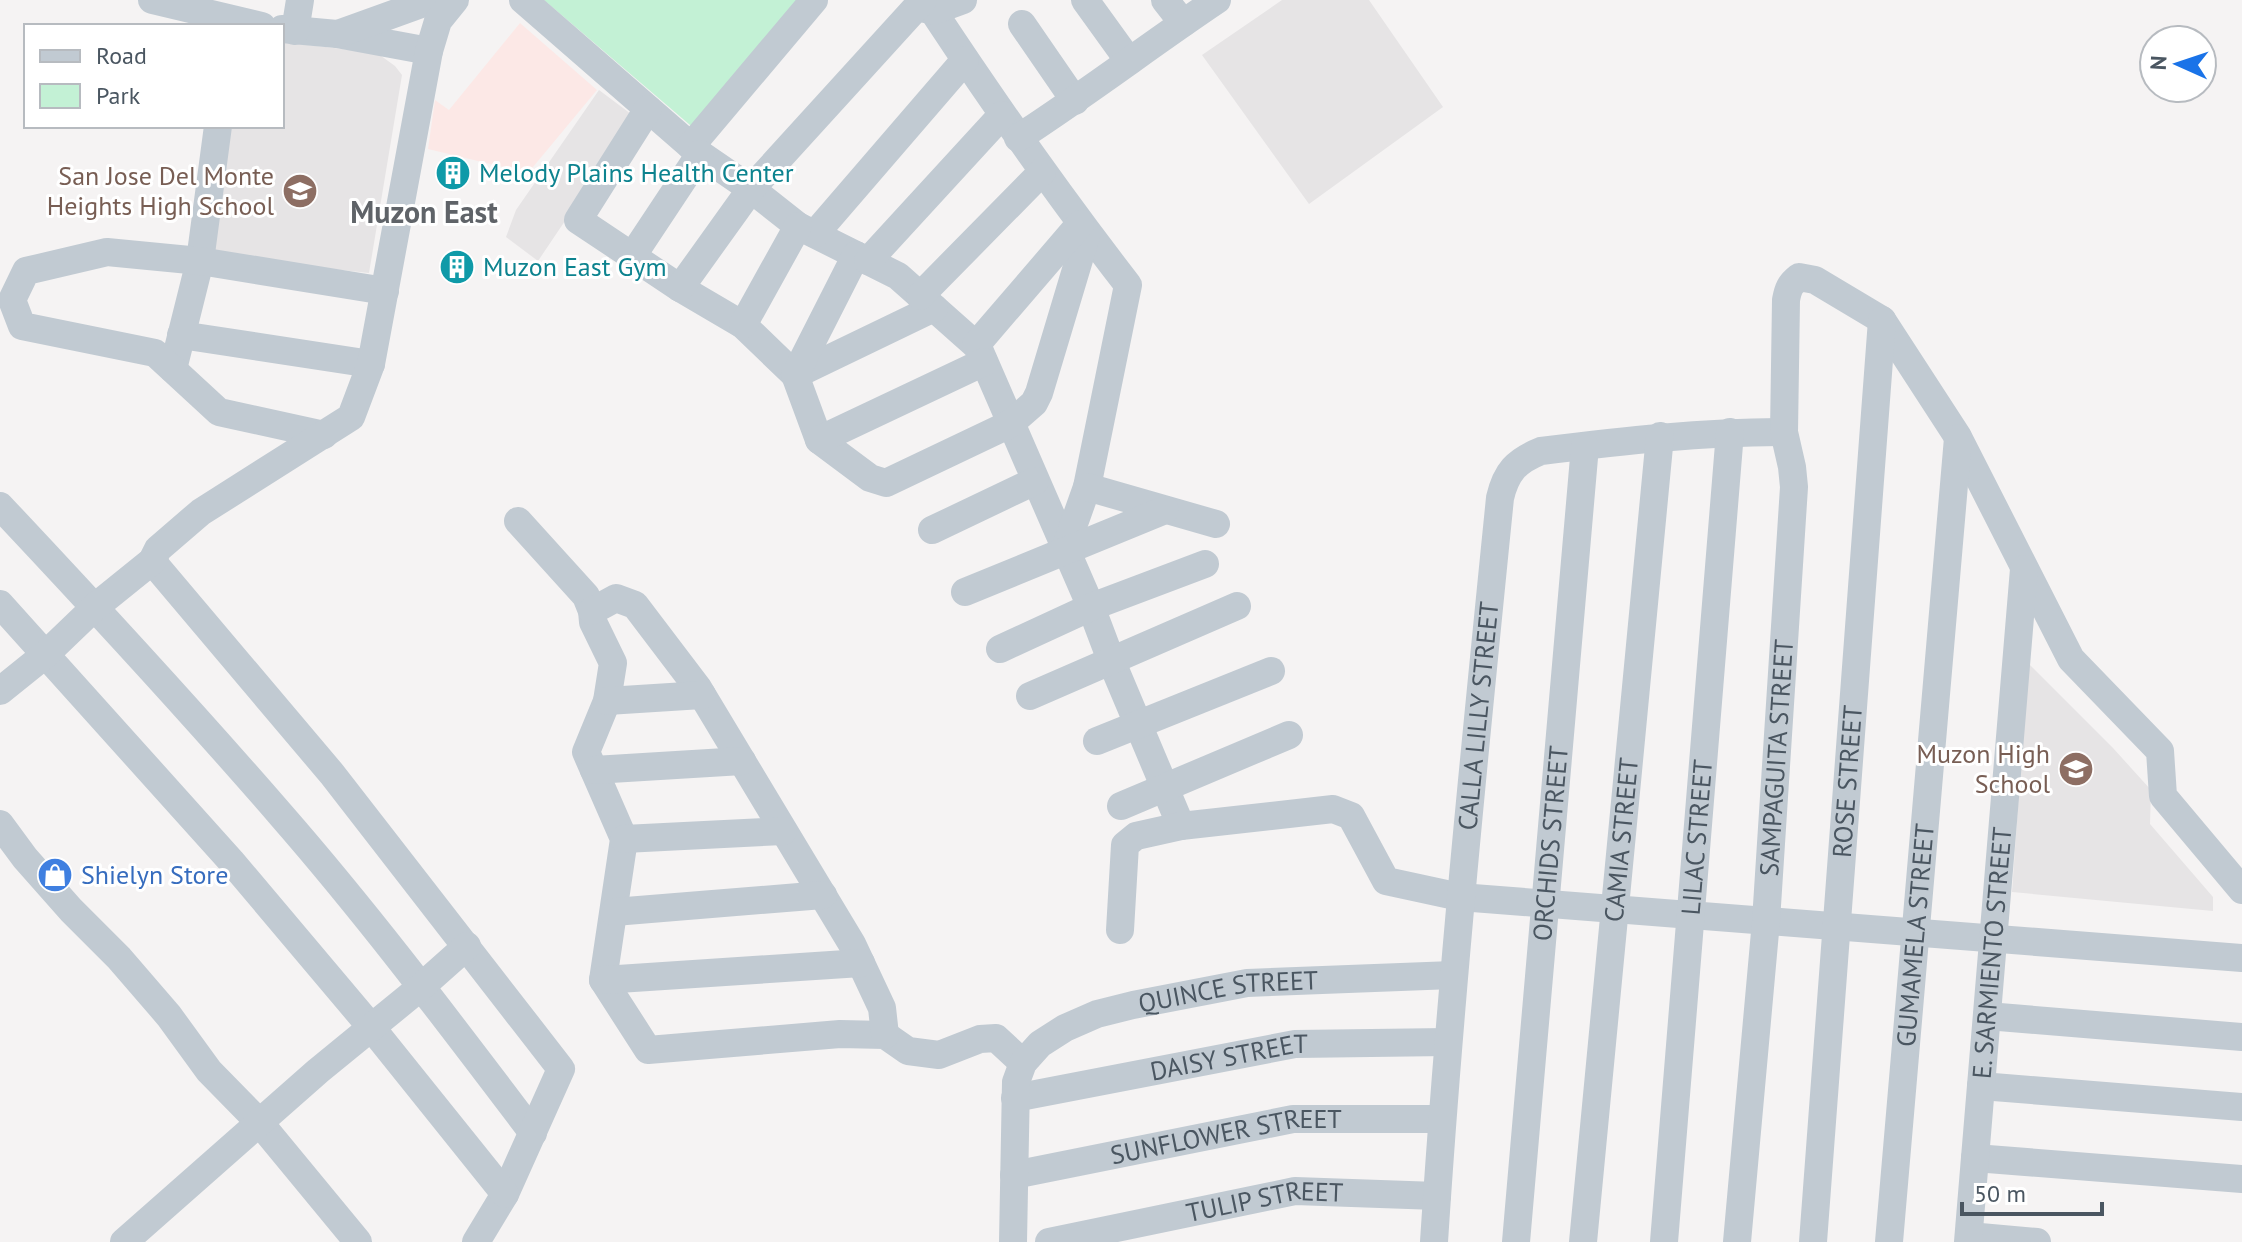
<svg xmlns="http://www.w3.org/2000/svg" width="2242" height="1242" font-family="'PT Sans',sans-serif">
<rect width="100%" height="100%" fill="#f5f3f3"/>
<path fill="#e6e4e5" d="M1282,0H1369L1443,107L1309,204L1202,55Z
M282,42L377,53L395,66L402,75L369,273L208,256L227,126H282Z
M599,90L635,117L538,261L506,237L516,210Z
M2028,663L2113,748L2151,790L2150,824L2213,897V911L2012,892Z"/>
<path fill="#fce8e6" d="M520,23L597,90L528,173L428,149L435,100L449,110Z"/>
<path fill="#c3f1d5" d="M544,0H807L697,131Z"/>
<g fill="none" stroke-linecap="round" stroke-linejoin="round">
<g stroke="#c1cad2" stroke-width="28">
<path d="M152,0L262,26"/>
<path d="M523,0L700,154L751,189L798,226L898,276L978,347L1091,607L1111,660L1181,826"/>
<path d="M1085,0L1129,61"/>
<path d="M1165,0L1183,23"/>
<path d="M917,7L933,11C995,105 1059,196 1128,285L1087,487L1065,549"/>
<path d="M933,11L963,0"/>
<path d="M1022,24L1075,101"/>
<path d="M282,29L337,34L429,51"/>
<path d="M295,31L300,0"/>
<path d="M338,34L432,0"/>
<path d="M648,109L578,220L680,288L743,325L795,375L934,308"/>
<path d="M1018,138C1086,94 1150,45 1217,0"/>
<path d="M691,146L814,0"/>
<path d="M815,234L965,60"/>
<path d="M633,255L700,154"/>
<path d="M856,255L795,375L819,440L870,478L886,483L1010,424L1034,403L1039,393L1087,233"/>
<path d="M868,261L1002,115"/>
<path d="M680,288L751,189L923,0"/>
<path d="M920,296L1042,172"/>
<path d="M743,325L798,226"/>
<path d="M181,335L371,364"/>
<path d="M976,345L1080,224"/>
<path d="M173,369L200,261L218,126"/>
<path d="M324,435L219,412L155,353L22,326L12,300L26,271L107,252L200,261L385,291"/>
<path d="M819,440L984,362"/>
<path d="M1087,487L1216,524"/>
<path d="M0,506C95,607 190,710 281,815C370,917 451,1025 533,1133"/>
<path d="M518,521L586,596L592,611L593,622L613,663L607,701L586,752L624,839L603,980L648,1050L840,1034L885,1035L908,1051L939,1055L980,1039L996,1038L1023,1063"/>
<path d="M932,530L1035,481"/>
<path d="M152,561L332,774L561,1069L505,1194L476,1242"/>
<path d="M965,592L1165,510"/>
<path d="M0,604L231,861L371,1027L505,1194"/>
<path d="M592,611L616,598L635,605L698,688L852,944L882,1008L885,1035"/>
<path d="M1000,649L1091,607L1205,564"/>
<path d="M0,691L46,654L95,607L152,561L158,549L201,512L351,417L371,364L429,51L438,21L455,0"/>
<path d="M1030,696L1237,606"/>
<path d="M607,701L702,695"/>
<path d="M1097,741L1271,671"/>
<path d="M594,770L742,761"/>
<path d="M1121,806L1289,735"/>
<path d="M0,824L25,858L71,910L119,958L169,1016L209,1071L259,1122L358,1242"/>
<path d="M624,839L783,831"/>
<path d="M614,912L823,895"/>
<path d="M1120,930L1125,845L1136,836L1181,826L1333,809L1351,816L1386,881L1460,897L2242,958"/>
<path d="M603,980L861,963"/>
<path d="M1987,1016L2242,1037"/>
<path d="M1981,1086L2242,1107"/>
<path id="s1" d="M1015,1098L1295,1044L1447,1042"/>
<path d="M1975,1158L2242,1179"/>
<path id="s2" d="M1014,1175L1293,1119H1442"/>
<path d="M1969,1236L2037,1242"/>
<path d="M124,1242L318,1071L422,986L467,946"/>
<path id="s3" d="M1013,1242L1016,1082L1023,1063L1040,1044L1065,1028L1097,1014L1133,1005L1247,983L1453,975"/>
<path id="s4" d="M1049,1242L1295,1191L1437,1196"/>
<path id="s5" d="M1434,1242C1450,993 1475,746 1500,498C1506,472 1516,461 1541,451C1622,441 1702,432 1784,432"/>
<path id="s6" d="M1516,1242L1585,446"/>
<path id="s7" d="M1583,1242L1660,436"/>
<path id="s8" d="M1664,1242L1730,432"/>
<path id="s9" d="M1737,1242L1766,921L1794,487L1792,467L1784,432L1786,300C1788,289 1790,284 1799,277L1815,280L1882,320L1958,437L2071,659L2160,751L2163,796L2242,890"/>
<path id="s10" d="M1813,1242L1882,320"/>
<path id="s11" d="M1889,1242L1958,438"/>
<path id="s12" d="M1968,1242L2024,569"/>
</g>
</g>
<defs>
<symbol id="building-disc" viewBox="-11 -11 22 22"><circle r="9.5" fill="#0f9aa8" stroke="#fff"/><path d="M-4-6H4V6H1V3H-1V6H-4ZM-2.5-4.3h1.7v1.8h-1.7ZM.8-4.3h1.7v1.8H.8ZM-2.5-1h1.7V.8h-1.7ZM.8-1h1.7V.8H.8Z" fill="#fff"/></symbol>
<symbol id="school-disc" viewBox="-11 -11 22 22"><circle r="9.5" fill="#8d6e63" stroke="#fff"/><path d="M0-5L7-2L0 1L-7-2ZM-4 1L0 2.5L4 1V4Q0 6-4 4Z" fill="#fff"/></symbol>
<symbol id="shop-disc" viewBox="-11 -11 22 22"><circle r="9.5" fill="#3f7fe0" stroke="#fff"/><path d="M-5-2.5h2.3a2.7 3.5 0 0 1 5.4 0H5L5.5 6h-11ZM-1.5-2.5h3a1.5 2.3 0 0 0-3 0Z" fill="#fff"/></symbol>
</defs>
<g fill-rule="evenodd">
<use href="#building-disc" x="433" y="153" width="40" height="40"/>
<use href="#school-disc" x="280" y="171" width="40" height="40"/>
<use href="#building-disc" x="437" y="247" width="40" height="40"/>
<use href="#school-disc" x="2056" y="749" width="40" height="40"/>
<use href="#shop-disc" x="35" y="855" width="40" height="40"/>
</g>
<g text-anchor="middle" stroke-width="6" stroke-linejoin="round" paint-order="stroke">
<g font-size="26" fill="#0d838f" stroke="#fff" text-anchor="start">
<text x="479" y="182">Melody Plains Health Center</text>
<text x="483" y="276">Muzon East Gym</text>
</g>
<g font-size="26" fill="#785e54" stroke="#fff" text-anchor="end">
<text x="274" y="185">San Jose Del Monte<tspan x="274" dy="30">Heights High School</tspan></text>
<text x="2050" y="763">Muzon High<tspan x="2050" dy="30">School</tspan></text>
</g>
<g font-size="26" fill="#4a5661" stroke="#fff">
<text dy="9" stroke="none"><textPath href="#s5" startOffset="528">CALLA LILLY STREET</textPath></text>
<text dy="9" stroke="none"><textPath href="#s9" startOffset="486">SAMPAGUITA STREET</textPath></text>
<text dy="9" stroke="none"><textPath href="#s10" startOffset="462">ROSE STREET</textPath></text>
<text dy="9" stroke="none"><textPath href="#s8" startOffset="406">LILAC STREET</textPath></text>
<text dy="9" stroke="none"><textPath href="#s7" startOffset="404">CAMIA STREET</textPath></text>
<text dy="9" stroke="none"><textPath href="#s6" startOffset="400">ORCHIDS STREET</textPath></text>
<text dy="9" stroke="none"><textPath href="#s11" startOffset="308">GUMAMELA STREET</textPath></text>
<text dy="9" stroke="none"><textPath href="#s12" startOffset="290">E. SARMIENTO STREET</textPath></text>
<text dy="9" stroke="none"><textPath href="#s3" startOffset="404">QUINCE STREET</textPath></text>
<text dy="9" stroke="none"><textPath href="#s1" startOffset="218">DAISY STREET</textPath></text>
<text dy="9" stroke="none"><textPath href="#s2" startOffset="216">SUNFLOWER STREET</textPath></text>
<text dy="9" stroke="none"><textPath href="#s4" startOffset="220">TULIP STREET</textPath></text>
</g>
<g font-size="26" fill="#366cbe" stroke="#fff" text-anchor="start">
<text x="81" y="884">Shielyn Store</text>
</g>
<g font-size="30" font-weight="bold" fill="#5f6368" stroke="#fff">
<text x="424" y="223">Muzon East</text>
</g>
</g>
<rect x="24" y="24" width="260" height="104" fill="#ffffff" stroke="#b7bbc0" stroke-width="2"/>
<rect x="40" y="50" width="40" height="12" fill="#c1cad2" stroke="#b7bbc0" stroke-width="2"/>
<text x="96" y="64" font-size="24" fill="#4a5661">Road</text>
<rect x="40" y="84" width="40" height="24" fill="#c3f1d5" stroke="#b7bbc0" stroke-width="2"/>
<text x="96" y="104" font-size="24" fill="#4a5661">Park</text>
<g transform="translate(2178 64) rotate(273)"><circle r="38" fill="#ffffff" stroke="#b7bbc0" stroke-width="2"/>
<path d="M0-6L14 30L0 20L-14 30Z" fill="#1a73e8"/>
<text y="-12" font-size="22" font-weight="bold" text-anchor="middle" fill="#4a5661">N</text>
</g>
<path d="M1962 1202v12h140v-12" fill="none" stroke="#4a5661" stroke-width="4"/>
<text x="1974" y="1202" font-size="24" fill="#4a5661" stroke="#ffffff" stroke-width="6" paint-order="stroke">50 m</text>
</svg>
